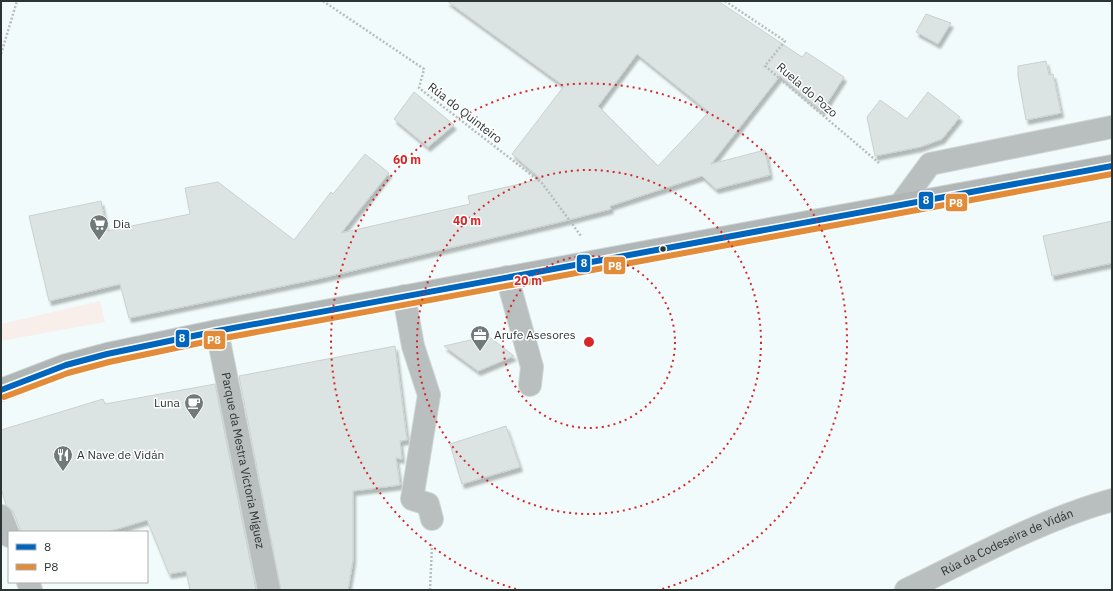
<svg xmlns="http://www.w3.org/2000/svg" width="1113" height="591" font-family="'IBM Plex Sans',sans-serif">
<defs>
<filter id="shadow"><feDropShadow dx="2.5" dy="4.5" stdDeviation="1" flood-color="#0004"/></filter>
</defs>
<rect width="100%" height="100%" fill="#f2fbfb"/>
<path fill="#f8efea" d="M100,301L105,322L1,341V324Z"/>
<path fill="#dce3e3" stroke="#c9d1d1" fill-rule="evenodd" filter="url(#shadow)" d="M447,1H718L802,57L806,52L844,77L822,111L780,76L711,164L765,150L770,175L716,189L702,176L610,206L611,209L556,223L317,279L129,318L120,284L49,301L29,216L101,201L107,231L190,214L185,188L218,182L294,240L331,192L333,194L365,154L389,173L341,233L470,204L468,196L541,179L512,154L564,86ZM637,54L709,112L658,166L598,106Z
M926,14L951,23L938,44L916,32Z
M1046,61L1049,75L1053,74L1061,113L1026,120L1018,76V66Z
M414,92L454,125L428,147L394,119Z
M928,92L960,117L942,139L920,147L875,156L867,117L880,100L907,119Z
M1112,221V263L1052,276L1043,236Z
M488,336L514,356L478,371L444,346Z
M395,346L407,440L400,441L402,459L396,458L400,485L353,491V560L348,590H281L239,376Z
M215,384L256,590H190L186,571L169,574L147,520L107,532H21L13,511L6,505L1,488V430L103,399L105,404Z
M506,426L520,467L462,484L450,444Z"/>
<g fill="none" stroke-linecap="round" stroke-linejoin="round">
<defs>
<g id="minor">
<path d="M899,206L930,164L1112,127"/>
<path d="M507,277L532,367L530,385"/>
<path d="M404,296L413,346L429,395L412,499L428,504L432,519"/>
<path id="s1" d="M217,331L269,590"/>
<path d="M1,516L9,536"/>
<path d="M28,582L31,590"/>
<path id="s2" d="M906,590C973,558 1040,520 1112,500"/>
</g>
<path id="major" d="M1,390L66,365L107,354L217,331L1112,166"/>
</defs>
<use href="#minor" stroke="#cfd6d6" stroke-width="24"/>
<use href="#major" stroke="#cfd6d6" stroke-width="24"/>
<path stroke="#b8bdbd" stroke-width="2.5" stroke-dasharray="2 2" stroke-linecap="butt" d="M323,1L424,69L419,88L542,183L581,236
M725,1L785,41L765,66L879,163
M1,54L17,1
M430,590L432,545"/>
<use href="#minor" stroke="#b9bebe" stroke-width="22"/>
<use href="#major" stroke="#b0b5b5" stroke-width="22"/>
<defs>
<path id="bus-1" d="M1,390L66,365L107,354L217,331L1112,166"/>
<path id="bus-2" d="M4,397L68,373L109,362L219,339L1112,174"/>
</defs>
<use href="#bus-1" stroke="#fff" stroke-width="9"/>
<use href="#bus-2" stroke="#fff" stroke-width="9"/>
<use href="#bus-1" stroke="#0065bd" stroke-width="6"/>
<use href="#bus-2" stroke="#e28c3a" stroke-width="6"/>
</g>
<g fill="none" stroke="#d62828" stroke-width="2" stroke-dasharray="2 4">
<circle cx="589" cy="342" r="86"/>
<circle cx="589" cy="342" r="172"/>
<path d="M516 589A258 258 0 1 1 662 589"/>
</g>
<defs>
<symbol id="supermarket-pin" viewBox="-11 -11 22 30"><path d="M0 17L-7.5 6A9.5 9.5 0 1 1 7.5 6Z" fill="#717a7a" stroke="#fff"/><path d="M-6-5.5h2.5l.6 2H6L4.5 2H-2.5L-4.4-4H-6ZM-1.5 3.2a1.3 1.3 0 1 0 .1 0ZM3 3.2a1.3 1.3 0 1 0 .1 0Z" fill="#fff"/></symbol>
<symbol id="office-pin" viewBox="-11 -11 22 30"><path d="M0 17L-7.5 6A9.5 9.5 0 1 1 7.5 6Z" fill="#717a7a" stroke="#fff"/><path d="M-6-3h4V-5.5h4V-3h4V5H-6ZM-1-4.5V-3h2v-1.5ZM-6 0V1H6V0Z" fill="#fff"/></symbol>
<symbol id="cafe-pin" viewBox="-11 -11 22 30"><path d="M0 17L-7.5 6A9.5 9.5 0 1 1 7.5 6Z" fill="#717a7a" stroke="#fff"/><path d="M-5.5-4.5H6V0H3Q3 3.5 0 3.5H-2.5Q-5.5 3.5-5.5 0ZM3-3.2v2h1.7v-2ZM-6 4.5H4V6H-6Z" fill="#fff"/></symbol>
<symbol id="restaurant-pin" viewBox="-11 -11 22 30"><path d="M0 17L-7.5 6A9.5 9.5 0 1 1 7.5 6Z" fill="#717a7a" stroke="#fff"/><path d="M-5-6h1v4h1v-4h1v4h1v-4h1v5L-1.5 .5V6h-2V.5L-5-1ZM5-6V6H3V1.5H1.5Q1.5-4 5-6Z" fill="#fff"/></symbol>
</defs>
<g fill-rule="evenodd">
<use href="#supermarket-pin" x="88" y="213" width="22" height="30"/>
<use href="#office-pin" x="469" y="324" width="22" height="30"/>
<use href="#cafe-pin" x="183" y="392" width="22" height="30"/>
<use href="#restaurant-pin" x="52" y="444" width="22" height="30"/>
</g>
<circle fill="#2c3434" stroke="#fff" stroke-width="1.5" cx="663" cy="249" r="3.5"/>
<g text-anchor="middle" stroke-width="3" stroke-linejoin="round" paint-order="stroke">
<g font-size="12" fill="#2c3434" stroke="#fff">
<text transform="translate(807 90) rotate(41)" y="4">Ruela do Pozo</text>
<text transform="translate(465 113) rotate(38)" y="4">Rúa do Quinteiro</text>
<text dy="4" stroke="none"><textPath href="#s1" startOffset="132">Parque da Mestra Victoria Míguez</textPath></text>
<text dy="4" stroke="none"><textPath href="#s2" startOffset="112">Rúa da Codeseira de Vidán</textPath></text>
</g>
<g font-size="12" fill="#2c3434" stroke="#fff" text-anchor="start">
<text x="113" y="228">Dia</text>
<text x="494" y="339">Arufe Asesores</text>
<text x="180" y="407" text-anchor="end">Luna</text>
<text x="77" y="459">A Nave de Vidán</text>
</g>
</g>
<circle cx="589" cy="342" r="6" fill="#d62828" stroke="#fff" stroke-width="2"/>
<g font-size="12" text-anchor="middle" font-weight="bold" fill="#d62828" stroke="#fff" stroke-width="3" stroke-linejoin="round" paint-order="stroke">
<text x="407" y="164">60 m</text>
<text x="467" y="225">40 m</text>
<text x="528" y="285">20 m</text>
</g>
<g stroke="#fff" stroke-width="1.5">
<rect x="918" y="191" width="16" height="19" rx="4" fill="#0065bd"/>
<rect x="945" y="193" width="23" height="19" rx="4" fill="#e28c3a"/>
<rect x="576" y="254" width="15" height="19" rx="4" fill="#0065bd"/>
<rect x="603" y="256" width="23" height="19" rx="4" fill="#e28c3a"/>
<rect x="175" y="329" width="15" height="19" rx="4" fill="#0065bd"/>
<rect x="203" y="330" width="23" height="20" rx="4" fill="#e28c3a"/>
</g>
<g font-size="11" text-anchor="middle" font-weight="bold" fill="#fff">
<text x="926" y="204">8</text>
<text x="956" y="207">P8</text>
<text x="584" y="267">8</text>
<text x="615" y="270">P8</text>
<text x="182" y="342">8</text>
<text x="214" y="344">P8</text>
</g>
<rect width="1113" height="591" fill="none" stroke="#2c3434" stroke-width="4"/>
<rect x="8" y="531" width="140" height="52" fill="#ffffff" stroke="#abaeae"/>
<rect x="16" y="544" width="20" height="6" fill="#0065bd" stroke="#abaeae"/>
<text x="44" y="551" font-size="12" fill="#2c3434">8</text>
<rect x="16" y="564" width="20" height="6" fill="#e28c3a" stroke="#abaeae"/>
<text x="44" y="571" font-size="12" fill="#2c3434">P8</text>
</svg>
